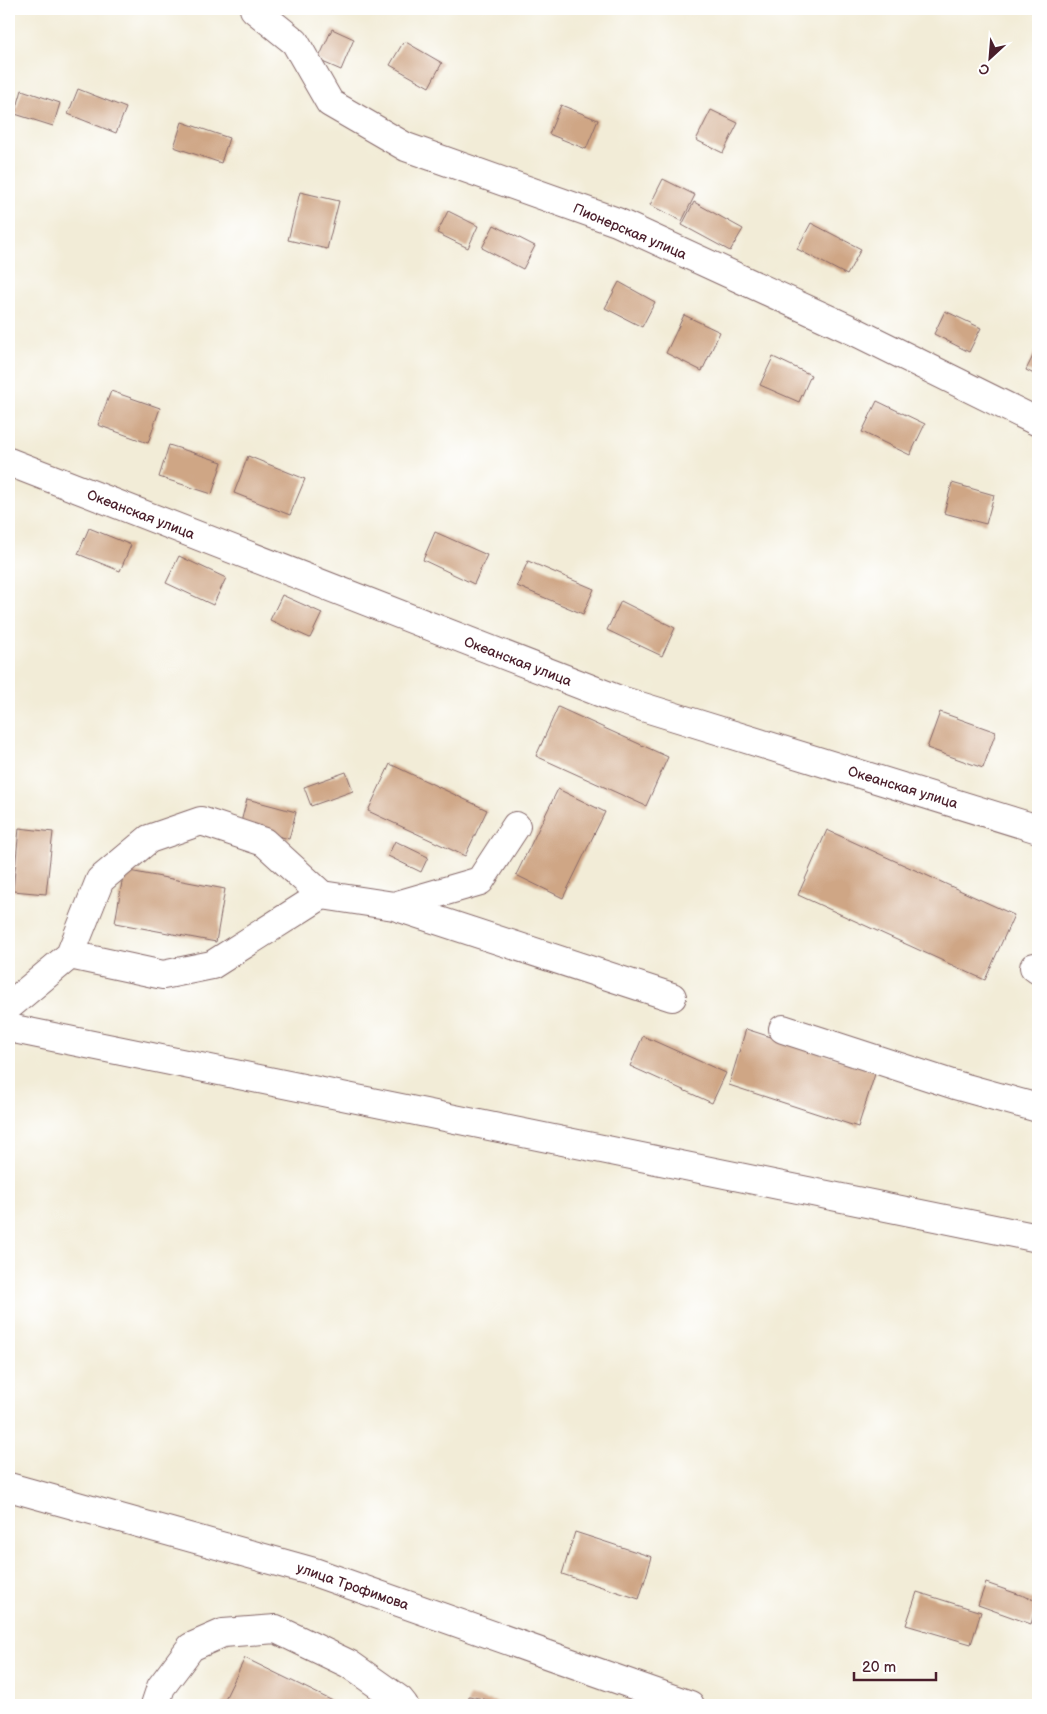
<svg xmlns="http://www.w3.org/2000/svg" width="1047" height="1714" font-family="'Balsamiq Sans',sans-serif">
<rect width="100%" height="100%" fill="#fff"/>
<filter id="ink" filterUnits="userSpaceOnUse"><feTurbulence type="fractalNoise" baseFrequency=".02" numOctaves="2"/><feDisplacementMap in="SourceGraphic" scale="10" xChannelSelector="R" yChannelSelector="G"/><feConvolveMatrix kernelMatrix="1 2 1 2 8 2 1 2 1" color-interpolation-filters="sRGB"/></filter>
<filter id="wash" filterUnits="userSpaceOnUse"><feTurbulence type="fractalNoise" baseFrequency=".0096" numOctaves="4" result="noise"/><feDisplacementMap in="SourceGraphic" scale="20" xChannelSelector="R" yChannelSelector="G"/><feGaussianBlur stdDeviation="1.12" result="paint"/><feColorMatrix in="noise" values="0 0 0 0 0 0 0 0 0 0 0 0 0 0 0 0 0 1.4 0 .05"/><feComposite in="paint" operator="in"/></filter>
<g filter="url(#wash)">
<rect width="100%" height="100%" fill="#f2ecd7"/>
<g id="blocks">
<path fill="#cfa685" d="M332,29L354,39L341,70L318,60Z
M404,41L442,63L429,87L390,65Z
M78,89L126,108L116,133L68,114Z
M22,90L60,103L53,126L15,114Z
M561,105L598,120L586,149L549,134Z
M711,110L738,123L723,153L696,140Z
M182,122L229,138L221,163L174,147Z
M663,179L695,195L682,221L650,205Z
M300,192L339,201L327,249L288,240Z
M694,202L743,229L730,251L682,225Z
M448,211L478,226L468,248L437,233Z
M811,223L861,249L847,275L797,249Z
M494,225L535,246L523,269L482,248Z
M619,282L655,302L642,327L605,308Z
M945,311L981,328L969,352L934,334Z
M684,315L720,332L702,371L666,353Z
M1037,348L1038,349V376L1026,370Z
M773,357L811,375L799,402L760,385Z
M111,391L160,408L148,443L98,425Z
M877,401L925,424L910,455L862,432Z
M169,445L222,462L212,494L159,477Z
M248,456L305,479L290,515L234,493Z
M952,483L994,495L986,524L944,513Z
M89,528L131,545L120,571L78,554Z
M435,532L487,555L474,584L423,560Z
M179,556L226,578L213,605L166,583Z
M528,561L594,589L583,614L517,586Z
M282,595L322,613L310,638L270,620Z
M621,601L675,628L662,656L607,630Z
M558,707L668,757L646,806L536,756Z
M940,712L996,732L983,768L927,748Z
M390,764L487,810L465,856L368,811Z
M346,772L353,791L311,806L304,787Z
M558,789L605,812L563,898L516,875Z
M247,799L296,812L289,839L240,826Z
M19,828L53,832L46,894L13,891Z
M827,830L1014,915L985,980L798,895Z
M395,841L428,857L421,872L388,856Z
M124,870L225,889L216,942L115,923Z
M746,1029L876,1071L858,1127L729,1085Z
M643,1036L726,1073L712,1103L630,1066Z
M575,1532L652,1557L639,1599L562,1574Z
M986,1583L1038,1601L1031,1624L978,1605Z
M917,1592L981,1612L971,1644L906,1625Z
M245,1658L341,1705H222Z
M469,1696L502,1703V1705H467Z"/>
</g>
</g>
<g filter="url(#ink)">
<use href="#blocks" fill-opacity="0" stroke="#856767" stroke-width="1"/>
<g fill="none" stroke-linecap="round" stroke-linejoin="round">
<defs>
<path id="minor" d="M254,9L295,42L330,103L406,147L617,222L854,331L1038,422
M9,462L617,699L1038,829
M394,906L480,881L516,826
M70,955L100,880L149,839L201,821L264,842L322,895
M1034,967L1038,970
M9,1006L70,955L163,975L212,965L322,895L394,906L672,997
M9,1028L1038,1238
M783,1029L955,1085L1038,1108
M9,1487L314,1572L690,1705
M155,1705L161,1687L191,1647L223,1633L276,1629L349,1664L400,1700L404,1705"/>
</defs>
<use href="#minor" stroke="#856767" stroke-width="30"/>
<use href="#minor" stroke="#fff" stroke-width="28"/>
</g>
</g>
<g text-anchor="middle" stroke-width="4" stroke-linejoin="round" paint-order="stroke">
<g font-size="14" fill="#4a1f2b" stroke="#fff">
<text transform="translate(630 231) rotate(23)" y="5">Пионерская улица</text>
<text transform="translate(141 514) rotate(21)" y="5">Океанская улица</text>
<text transform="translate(518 661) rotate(21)" y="5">Океанская улица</text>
<text transform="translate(903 787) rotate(17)" y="5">Океанская улица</text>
<text transform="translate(353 1586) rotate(19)" y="5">улица Трофимова</text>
</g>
</g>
<rect width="1047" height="1714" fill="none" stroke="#fff" stroke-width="30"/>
<g transform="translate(990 58) rotate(206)" stroke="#ffffff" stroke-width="4" paint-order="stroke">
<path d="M0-4L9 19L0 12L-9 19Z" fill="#4a1f2b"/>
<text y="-8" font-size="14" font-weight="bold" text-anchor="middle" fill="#4a1f2b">С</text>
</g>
<path d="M854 1672v8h82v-8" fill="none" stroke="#4a1f2b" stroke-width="2.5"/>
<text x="862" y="1672" font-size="15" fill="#4a1f2b" stroke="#ffffff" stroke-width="4" paint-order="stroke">20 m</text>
</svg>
